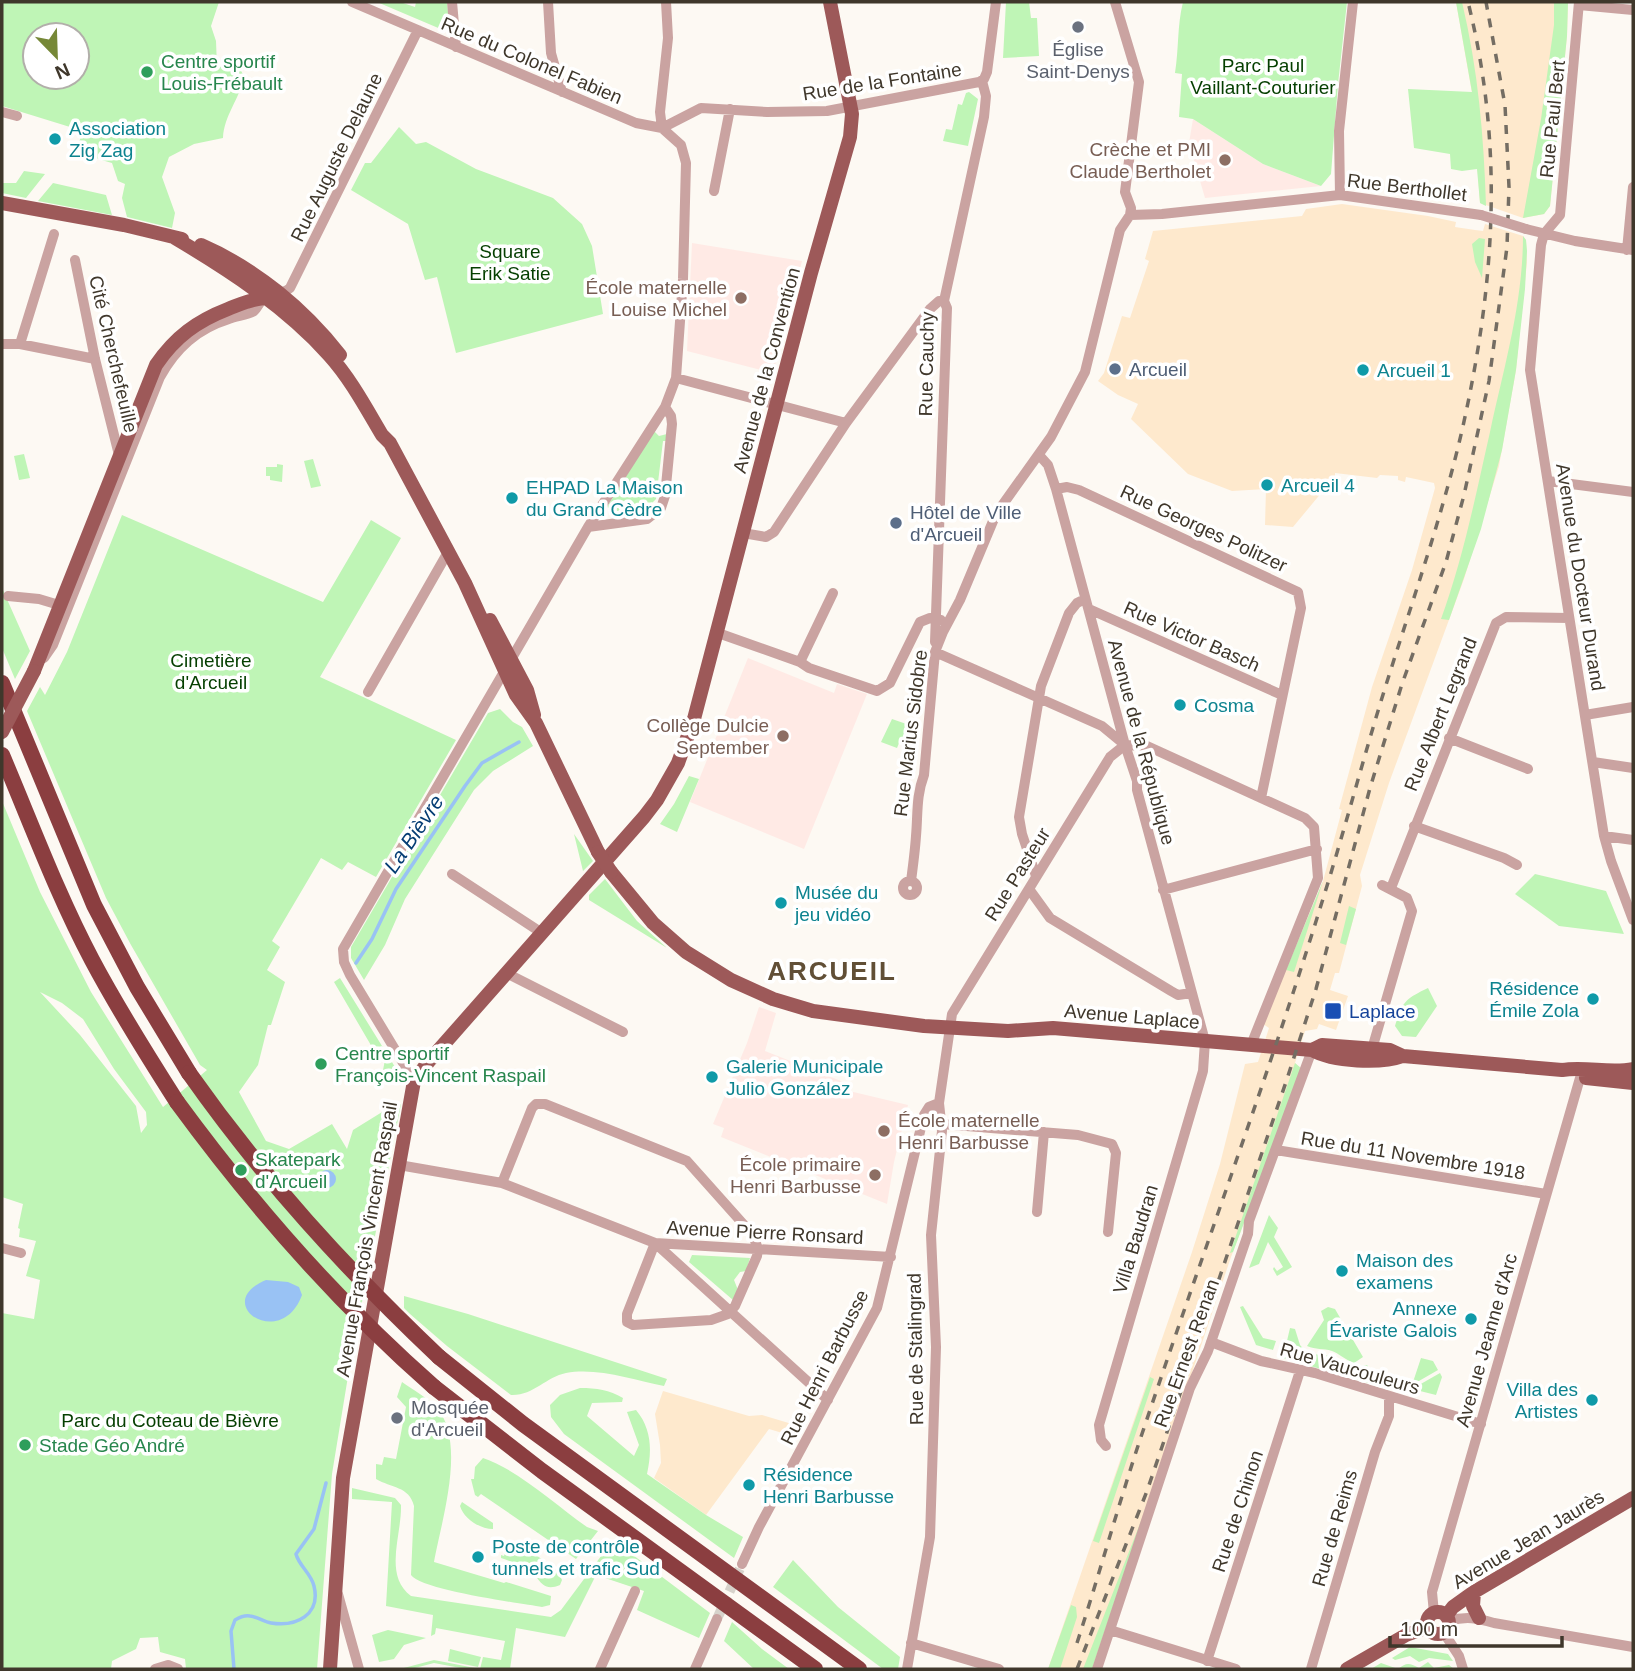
<svg xmlns="http://www.w3.org/2000/svg" width="1635" height="1671" font-family="Arial,sans-serif">
<rect width="100%" height="100%" fill="#fdf9f3"/>
<path fill="#fee9cd" d="M1456,2H1568L1567,36L1550,206L1544,214L1523,218L1480,203L1472,93Z
M1342,204L1428,216L1456,222L1455,227L1475,230L1483,231L1485,224L1523,236L1526,240L1527,262L1516,370L1499,466L1464,579L1389,783L1360,875L1362,886L1339,973H1335L1330,990L1348,996L1336,1030L1319,1024L1317,1029L1305,1031L1295,1063L1302,1069L1231,1257L1092,1669H1048L1192,1252L1220,1164L1245,1064L1258,1062L1269,1028L1263,1024L1323,881L1342,810L1339,809L1372,687L1412,570L1435,488L1434,483L1406,477L1405,482L1398,480V476L1380,475L1377,478L1335,473V480L1327,486L1293,527L1265,525L1266,489L1232,491L1188,474L1131,419L1138,404L1118,395L1098,381L1104,373L1122,316L1130,318L1149,261L1145,259L1153,231L1302,216L1306,209Z
M663,1391L749,1416L762,1415L792,1424L789,1435L769,1429L706,1515L654,1478L661,1463L660,1445L655,1414Z"/>
<path fill="#ffeae5" d="M1193,119L1263,164L1321,186L1205,198L1189,143Z
M692,243L802,261L773,373L687,351Z
M748,658L834,693L837,684L867,694L804,849L690,802Z
M759,1007L776,1013L765,1051L846,1083L845,1090L908,1105L894,1162L887,1204L721,1137L724,1128L713,1124L747,1043Z"/>
<path fill="#bff5b6" fill-rule="evenodd" d="M2,2H219L211,26L216,41L217,67L237,64L244,76C240,99 224,115 223,138L194,144L169,157L162,177L175,213L172,228L127,217L122,198L125,184L118,181L112,163C98,159 85,156 79,142L83,131L2,106ZM35,35H77V77H35Z
M377,2H400L415,7L416,2H447L449,22L443,30Z
M1006,2H1029L1031,18H1037L1039,56L1003,58Z
M1183,2H1347L1338,84L1331,174L1321,186L1263,164L1193,119L1179,117L1182,74L1175,73C1179,48 1177,26 1183,2Z
M1456,2H1462C1478,69 1484,137 1486,206L1480,203L1477,169L1462,171L1451,169L1450,154L1414,148L1408,89L1472,92Z
M1554,2H1568L1567,36L1550,206L1544,214L1523,218L1541,119L1554,25Z
M969,92L978,99L968,146L943,141L946,129L952,130L958,104L962,105L966,93Z
M399,127L416,144L426,142L476,169L553,198L582,224L592,246L603,314L456,353L437,277L425,280L408,224L351,190L365,163H371Z
M24,171L45,174L26,198L2,193V183H16Z
M53,183L106,195L112,215L38,201Z
M1523,236L1526,240L1527,251L1525,289L1516,370L1502,450L1481,529L1449,620L1441,619C1463,559 1476,494 1490,432C1504,367 1523,303 1523,236Z
M1479,238L1485,239L1482,278L1475,262L1472,244Z
M654,431L659,436L667,434V441H663L656,499L645,510L615,515L614,511L607,507Z
M24,454L30,478L19,480L14,456Z
M313,459L321,486L311,488L304,461Z
M277,464L283,465L282,482L270,480V476H266V467H277Z
M122,515L323,602L371,520L401,538L320,677L456,740L376,877L348,862L342,870L321,858L272,941L280,947L267,970L285,982L271,1025H268L258,1065L239,1092L266,1141L289,1149L332,1124L347,1149L353,1130L387,1109L401,1104L351,1358L332,1474L317,1669H186L185,1659L160,1652L158,1637L140,1638L136,1649L112,1661L111,1669H2V1313L34,1319L40,1280L26,1276L36,1241L19,1237L20,1229L18,1228L23,1204L2,1197V801L40,892L91,992L163,1107L207,1070L200,1065L131,945L106,898L27,711L40,687L45,695L67,652ZM40,992L62,1003L83,1019L114,1069L146,1112L147,1125L141,1133L136,1106L80,1035Z
M2,588L30,651L15,679L2,648Z
M500,709L513,722L522,727L533,746L493,771L474,790L405,899L385,945L364,980L351,958V947L488,713Z
M892,719L915,727L909,741L901,738L897,748L881,742Z
M689,776L699,779L677,832L660,824L674,804Z
M574,834L593,861L583,871Z
M1535,874L1606,891L1624,934L1559,926L1515,894Z
M605,879L637,921L667,948L589,900V895Z
M1323,881L1294,972L1286,970Z
M1349,906L1356,909L1346,945L1340,943Z
M340,978L395,1067L382,1075L385,1060L379,1059L334,982Z
M1428,988L1437,1006L1416,1037L1402,1036L1395,1026C1402,1002 1405,999 1428,988Z
M1295,1063L1302,1069L1233,1252L1230,1253Z
M1269,1215L1278,1228L1274,1237L1292,1267L1277,1276L1273,1269L1274,1267L1277,1271L1283,1267L1268,1242L1259,1264L1249,1268Z
M692,1255L750,1258L746,1271L740,1272L734,1280L738,1290L733,1300L689,1262Z
M404,1296L468,1314L667,1379L664,1386C634,1380 597,1367 566,1373C546,1377 533,1396 511,1395L447,1346L410,1314L404,1308Z
M1243,1306L1263,1338L1276,1341L1273,1350L1256,1345L1240,1307Z
M1328,1307L1335,1309L1363,1357L1354,1363C1346,1360 1338,1353 1332,1351C1323,1348 1316,1350 1307,1346L1324,1320L1321,1311Z
M1290,1328L1295,1329L1300,1345L1308,1354L1326,1355L1352,1368L1367,1365L1379,1386L1283,1358Z
M1421,1358L1433,1361L1438,1370L1412,1385Z
M1440,1373L1442,1377L1436,1395L1412,1389Z
M1150,1377L1154,1379L1099,1543L1093,1541Z
M402,1382C413,1390 428,1398 437,1408C467,1443 441,1522 434,1562L504,1583L506,1582L551,1596L550,1605L542,1607C519,1603 421,1590 411,1575L414,1506C409,1486 391,1488 376,1479V1464L382,1465L384,1457L396,1459L406,1407L397,1397Z
M580,1388C597,1388 609,1390 623,1398L622,1402L592,1403L587,1416L634,1456L639,1445L627,1412L636,1410C652,1429 652,1451 647,1474L706,1515L743,1537L734,1558L564,1434L551,1417L550,1405L560,1395Z
M483,1458C517,1469 557,1506 587,1527L598,1531L576,1559L481,1494L478,1497L475,1495L471,1479H474L475,1467Z
M352,1488L395,1498L401,1505C402,1535 383,1575 411,1596L551,1617L561,1610L613,1540L710,1613L699,1638L637,1610L644,1591L596,1575L565,1637L516,1628L510,1669H466L434,1663L411,1669H400L434,1660L480,1669L483,1657L501,1660L505,1641L436,1628L435,1634L431,1636L433,1615L386,1606L392,1502L352,1499Z
M462,1502L493,1523V1529C480,1529 464,1519 460,1506Z
M1143,1516L1092,1669H1083Z
M520,1545L551,1565L559,1574L562,1580L560,1585C539,1594 539,1573 527,1568C518,1564 510,1561 501,1558V1555L504,1556L506,1548L510,1549Z
M793,1560L838,1607L900,1657L898,1669H883L773,1587Z
M1071,1605L1076,1607L1077,1617L1060,1669H1048Z
M732,1622L762,1649L789,1669H754L724,1641Z
M388,1630L426,1638L404,1645L394,1659L379,1662L372,1635Z
M1410,1647L1448,1654L1453,1661L1429,1658L1419,1662L1410,1656L1395,1660L1392,1658Z
M450,1649L481,1657L478,1667L448,1661Z
M1428,1662L1434,1668L1449,1665L1454,1669H1371L1381,1663L1398,1669C1407,1662 1409,1663 1419,1668Z"/>
<path fill="#99c2f4" d="M318 1179a9 9 0 1 1 18 0a9 9 0 1 1-18 0Z
M266,1280L288,1282L299,1287L302,1295C281,1352 210,1303 266,1280Z"/>
<g fill="none" stroke-linecap="round" stroke-linejoin="round">
<path stroke="#99c2f4" stroke-width="3.5" d="M356,963L372,939L396,889L465,786L482,763L519,742
M234,1669L231,1631L235,1620C240,1617 245,1615 250,1616C258,1617 264,1622 271,1623C296,1627 321,1615 314,1586C311,1573 299,1566 296,1554L314,1529L326,1483"/>
<path stroke="#d7d2cb" stroke-width="10" stroke-dasharray="10 5" stroke-linecap="butt" d="M717,1619L742,1564"/>
<path stroke="#caa3a1" stroke-width="10" d="M352,2L636,123L662,128
M452,2L456,47
M548,2L551,53L562,92
M1115,2L1139,82L1125,192L1131,208L1130,215
M1579,2L1560,215L1544,234L1541,245L1530,370L1604,836L1611,861L1633,920
M1579,5L1633,10
M2,112L17,116
M662,128L701,108L767,112L827,111L979,82L984,79L987,72L996,2
M662,128L660,112L668,38L666,2
M714,191L730,109
M1340,195L1339,131L1353,2
M1130,215L1162,214L1340,195L1481,215
M1526,229L1575,241L1633,250
M1627,250L1633,187
M75,260L95,359L119,455
M2,344H20L95,359
M20,344L54,234
M676,378L846,423
M1039,455L1048,465L1056,489L1125,745L1137,781V790L1205,1041L1203,1071L1099,1425L1101,1440L1106,1446
M1548,481L1633,492
M1056,489L1067,487L1079,490L1298,592L1301,608L1261,798
M588,527L647,519L661,508L665,496L672,424L671,416L665,407
M743,533L766,537L774,532L846,423L930,309L939,301H944
M8,596L39,599L59,605
M1089,609L1282,695
M718,633L800,662L809,668L877,691L890,683L920,622L930,618L941,620
M935,642L947,308L944,301L984,117L986,96L982,81
M935,652L1102,726L1125,745L1147,746L1305,818L1314,827L1318,878L1251,1045
M44,658L53,645L160,377C176,348 197,329 229,319C236,316 248,315 254,311C258,307 260,301 264,298C272,293 282,295 290,288L418,30
M800,662L833,593
M368,692L448,552
M1585,715L1633,707
M1449,738L1528,769
M1593,762L1633,768
M1414,826L1504,858L1517,865
M1604,836L1633,840
M452,874L542,933
M1036,876L1022,834L1019,817L1041,686L1069,613L1077,603L1085,599
M911,881C913,866 915,851 916,836C918,814 916,796 924,775L935,652L943,632L960,600L996,514L1051,437L1085,372L1120,230L1130,215
M903 888a7 7 0 1 1 14 0a7 7 0 1 1-14 0Z
M1391,888L1496,623L1506,617L1569,618
M1029,889L1050,918L1171,991L1178,995L1191,993
M1163,890L1317,849
M506,973L623,1032
M1370,1056L1412,911L1407,898L1382,885
M414,1081L350,975L344,962L343,949L588,527L665,407L676,378L683,279L686,163L681,145L662,128
M942,1124L1078,1135L1112,1144L1116,1153L1108,1232
M1276,1150L1546,1194
M399,1165L502,1183L655,1243L891,1257
M502,1183L532,1108L536,1104H545L687,1161L753,1235L758,1249L757,1256L735,1306L728,1314L711,1320L633,1325L627,1322V1314L655,1243
M1037,1212L1044,1132
M655,1243L828,1400
M2,1248L21,1253
M1211,1342L1261,1361L1315,1373L1481,1424
M742,1564L759,1527L877,1308L924,1115L929,1107L939,1103
M338,1594L359,1669
M1434,1613L1432,1592L1580,1078L1589,1073
M1449,1621C1466,1616 1477,1618 1494,1623L1633,1647
M1110,1630L1236,1669
M1444,1633L1459,1656L1463,1669
M911,1643L999,1669
M1207,1661L1300,1371
M155,1669L168,1665L178,1669
M600,1669L635,1591
M695,1669L717,1619
M907,1669L930,1537L936,1347L931,1235L942,1131L939,1103L952,1014L1110,757L1125,745
M1097,1669L1190,1388L1208,1351L1248,1234L1249,1221L1312,1050
M1311,1669L1375,1452L1389,1416V1397"/>
<path stroke="#9d5959" stroke-width="14" d="M2,203L124,225L182,239
M175,238C229,270 286,307 329,355C350,378 366,408 382,435L390,443L465,583L516,695L536,723L598,852
M201,245C256,269 304,309 340,355
M490,620L527,690L534,715
M34,671L156,365C175,337 197,321 228,309C241,304 251,299 265,298
M611,872L653,923L686,952L731,980L773,999L813,1011L924,1026L1008,1031L1053,1028L1312,1050C1333,1062 1381,1064 1403,1056
M1312,1050L1322,1045L1390,1050L1403,1056L1562,1070C1586,1066 1610,1074 1633,1069
M1586,1078L1633,1083
M1474,1592L1473,1606L1479,1618
M1427 1623a11 11 0 1 1 22 0a11 11 0 1 1-22 0Z
M1446,1616L1453,1607L1474,1592L1633,1498
M330,1669L343,1478L414,1081L429,1061L644,817L657,800L678,763L694,719L811,273L850,137L852,114L830,2
M1347,1669L1406,1635L1428,1627"/>
<path stroke="#8b3e40" stroke-width="16" d="M2,683L94,905L137,987L189,1073
M2,755C31,823 57,894 92,960C118,1009 147,1055 177,1102
M439,1357L523,1424L859,1669
M434,1387L542,1471L815,1669"/>
<path stroke="#746d63" stroke-width="3.5" stroke-dasharray="9 9" stroke-linecap="butt" d="M1077,1643C1101,1569 1121,1495 1146,1422C1204,1249 1268,1077 1322,902C1339,848 1354,793 1370,738C1400,634 1439,532 1463,426C1495,282 1504,146 1468,2
M1077,1669L1147,1491L1287,1079L1316,989L1370,788L1402,684L1446,562L1464,495L1489,381L1507,247L1509,187L1505,105L1486,2"/>
<path stroke="#caa3a1" stroke-width="10" d="M1481,215L1526,229"/>
<path stroke="#9d5959" stroke-width="14" d="M2,732L34,671
M598,852L611,872"/>
<path stroke="#8b3e40" stroke-width="16" d="M189,1073C263,1178 345,1268 439,1357
M177,1102C254,1207 336,1301 434,1387"/>
</g>
<g fill="#6b7280" stroke="#fff" stroke-width="2.5">
<circle cx="1078" cy="27" r="7"/>
<circle cx="397" cy="1418" r="7"/>
</g>
<g fill="#2e9e5b" stroke="#fff" stroke-width="2.5">
<circle cx="147" cy="72" r="7"/>
<circle cx="321" cy="1064" r="7"/>
<circle cx="241" cy="1170" r="7"/>
<circle cx="25" cy="1445" r="7"/>
</g>
<g fill="#0f9aa8" stroke="#fff" stroke-width="2.5">
<circle cx="55" cy="139" r="7"/>
<circle cx="1363" cy="370" r="7"/>
<circle cx="1267" cy="485" r="7"/>
<circle cx="512" cy="498" r="7"/>
<circle cx="1180" cy="705" r="7"/>
<circle cx="781" cy="903" r="7"/>
<circle cx="1593" cy="999" r="7"/>
<circle cx="712" cy="1077" r="7"/>
<circle cx="1342" cy="1271" r="7"/>
<circle cx="1471" cy="1319" r="7"/>
<circle cx="1592" cy="1400" r="7"/>
<circle cx="749" cy="1485" r="7"/>
<circle cx="478" cy="1557" r="7"/>
</g>
<g fill="#8d6e63" stroke="#fff" stroke-width="2.5">
<circle cx="1225" cy="160" r="7"/>
<circle cx="741" cy="298" r="7"/>
<circle cx="783" cy="736" r="7"/>
<circle cx="884" cy="1131" r="7"/>
<circle cx="875" cy="1175" r="7"/>
</g>
<g fill="#5c6f8a" stroke="#fff" stroke-width="2.5">
<circle cx="1115" cy="369" r="7"/>
<circle cx="896" cy="523" r="7"/>
</g>
<rect fill="#1a4fb4" stroke="#fff" stroke-width="2.5" x="1324" y="1002" width="18" height="18" rx="3.5"/>
<g text-anchor="middle" stroke-width="7" stroke-linejoin="round" paint-order="stroke">
<g font-size="19" fill="#5b616d" stroke="#fff">
<text x="1078" y="56">Église<tspan x="1078" dy="22">Saint-Denys</tspan></text>
<text x="411" y="1414" text-anchor="start">Mosquée<tspan x="411" dy="22">d'Arcueil</tspan></text>
</g>
<g font-size="19" fill="#3f372b" stroke="#fff">
<text transform="translate(532 60) rotate(23)" y="7">Rue du Colonel Fabien</text>
<text transform="translate(882 81) rotate(-9)" y="7">Rue de la Fontaine</text>
<text transform="translate(1552 119) rotate(-84)" y="7">Rue Paul Bert</text>
<text transform="translate(336 157) rotate(-64)" y="7">Rue Auguste Delaune</text>
<text transform="translate(1407 187) rotate(7)" y="7">Rue Berthollet</text>
<text transform="translate(114 354) rotate(77)" y="7">Cité Cherchefeuille</text>
<text transform="translate(926 364) rotate(-89)" y="7">Rue Cauchy</text>
<text transform="translate(766 370) rotate(-75)" y="7">Avenue de la Convention</text>
<text transform="translate(1204 528) rotate(25)" y="7">Rue Georges Politzer</text>
<text transform="translate(1581 577) rotate(81)" y="7">Avenue du Docteur Durand</text>
<text transform="translate(1192 636) rotate(24)" y="7">Rue Victor Basch</text>
<text transform="translate(1440 714) rotate(-68)" y="7">Rue Albert Legrand</text>
<text transform="translate(910 733) rotate(-83)" y="7">Rue Marius Sidobre</text>
<text transform="translate(1142 742) rotate(75)" y="7">Avenue de la République</text>
<text transform="translate(1017 874) rotate(-58)" y="7">Rue Pasteur</text>
<text transform="translate(1132 1016) rotate(5)" y="7">Avenue Laplace</text>
<text transform="translate(1413 1155) rotate(9)" y="7">Rue du 11 Novembre 1918</text>
<text transform="translate(765 1232) rotate(3)" y="7">Avenue Pierre Ronsard</text>
<text transform="translate(366 1239) rotate(-80)" y="7">Avenue François Vincent Raspail</text>
<text transform="translate(1135 1239) rotate(-73)" y="7">Villa Baudran</text>
<text transform="translate(1486 1340) rotate(-74)" y="7">Avenue Jeanne d'Arc</text>
<text transform="translate(915 1349) rotate(-91)" y="7">Rue de Stalingrad</text>
<text transform="translate(1186 1353) rotate(-70)" y="7">Rue Ernest Renan</text>
<text transform="translate(824 1367) rotate(-63)" y="7">Rue Henri Barbusse</text>
<text transform="translate(1350 1368) rotate(16)" y="7">Rue Vaucouleurs</text>
<text transform="translate(1237 1511) rotate(-72)" y="7">Rue de Chinon</text>
<text transform="translate(1334 1528) rotate(-74)" y="7">Rue de Reims</text>
<text transform="translate(1528 1539) rotate(-31)" y="7">Avenue Jean Jaurès</text>
</g>
<g font-size="19" fill="#27864d" stroke="#fff" text-anchor="start">
<text x="161" y="68">Centre sportif<tspan x="161" dy="22">Louis-Frébault</tspan></text>
<text x="335" y="1060">Centre sportif<tspan x="335" dy="22">François-Vincent Raspail</tspan></text>
<text x="255" y="1166">Skatepark<tspan x="255" dy="22">d'Arcueil</tspan></text>
<text x="39" y="1452">Stade Géo André</text>
</g>
<g font-size="19" fill="#053f00" stroke="#fff">
<text x="1263" y="72">Parc Paul<tspan x="1263" dy="22">Vaillant-Couturier</tspan></text>
<text x="510" y="258">Square<tspan x="510" dy="22">Erik Satie</tspan></text>
<text x="211" y="667">Cimetière<tspan x="211" dy="22">d'Arcueil</tspan></text>
<text x="170" y="1427">Parc du Coteau de Bièvre</text>
</g>
<g font-size="19" fill="#0d838f" stroke="#fff" text-anchor="start">
<text x="69" y="135">Association<tspan x="69" dy="22">Zig Zag</tspan></text>
<text x="1377" y="377">Arcueil 1</text>
<text x="1281" y="492">Arcueil 4</text>
<text x="526" y="494">EHPAD La Maison<tspan x="526" dy="22">du Grand Cèdre</tspan></text>
<text x="1194" y="712">Cosma</text>
<text x="795" y="899">Musée du<tspan x="795" dy="22">jeu vidéo</tspan></text>
<text x="1579" y="995" text-anchor="end">Résidence<tspan x="1579" dy="22">Émile Zola</tspan></text>
<text x="726" y="1073">Galerie Municipale<tspan x="726" dy="22">Julio González</tspan></text>
<text x="1356" y="1267">Maison des<tspan x="1356" dy="22">examens</tspan></text>
<text x="1457" y="1315" text-anchor="end">Annexe<tspan x="1457" dy="22">Évariste Galois</tspan></text>
<text x="1578" y="1396" text-anchor="end">Villa des<tspan x="1578" dy="22">Artistes</tspan></text>
<text x="763" y="1481">Résidence<tspan x="763" dy="22">Henri Barbusse</tspan></text>
<text x="492" y="1553">Poste de contrôle<tspan x="492" dy="22">tunnels et trafic Sud</tspan></text>
</g>
<g font-size="19" fill="#785e54" stroke="#fff" text-anchor="end">
<text x="1211" y="156">Crèche et PMI<tspan x="1211" dy="22">Claude Bertholet</tspan></text>
<text x="727" y="294">École maternelle<tspan x="727" dy="22">Louise Michel</tspan></text>
<text x="769" y="732">Collège Dulcie<tspan x="769" dy="22">September</tspan></text>
<text x="898" y="1127" text-anchor="start">École maternelle<tspan x="898" dy="22">Henri Barbusse</tspan></text>
<text x="861" y="1171">École primaire<tspan x="861" dy="22">Henri Barbusse</tspan></text>
</g>
<g font-size="19" fill="#4e5e75" stroke="#fff" text-anchor="start">
<text x="1129" y="376">Arcueil</text>
<text x="910" y="519">Hôtel de Ville<tspan x="910" dy="22">d'Arcueil</tspan></text>
</g>
<g font-size="19" fill="#164399" stroke="#fff" text-anchor="start">
<text x="1349" y="1018">Laplace</text>
</g>
<g font-size="21" font-style="italic" fill="#053d74" stroke="#fff">
<text transform="translate(414 834) rotate(-56)" y="7">La Bièvre</text>
</g>
<g font-size="26" font-weight="bold" letter-spacing="2" fill="#614f36" stroke="#fff">
<text x="832" y="980">ARCUEIL</text>
</g>
</g>
<rect width="1635" height="1671" fill="none" stroke="#3f372b" stroke-width="7"/>
<g transform="translate(56 56) rotate(157)"><circle r="33" fill="#ffffff" stroke="#b2afaa" stroke-width="2"/>
<path d="M0-5L12 26L0 18L-12 26Z" fill="#768837"/>
<text y="-10" font-size="19" font-weight="bold" text-anchor="middle" fill="#3f372b">N</text>
</g>
<path d="M1390 1636v10h172v-10" fill="none" stroke="#3f372b" stroke-width="3.5"/>
<text x="1400" y="1636" font-size="21" fill="#3f372b" stroke="#ffffff" stroke-width="5" paint-order="stroke">100 m</text>
</svg>
